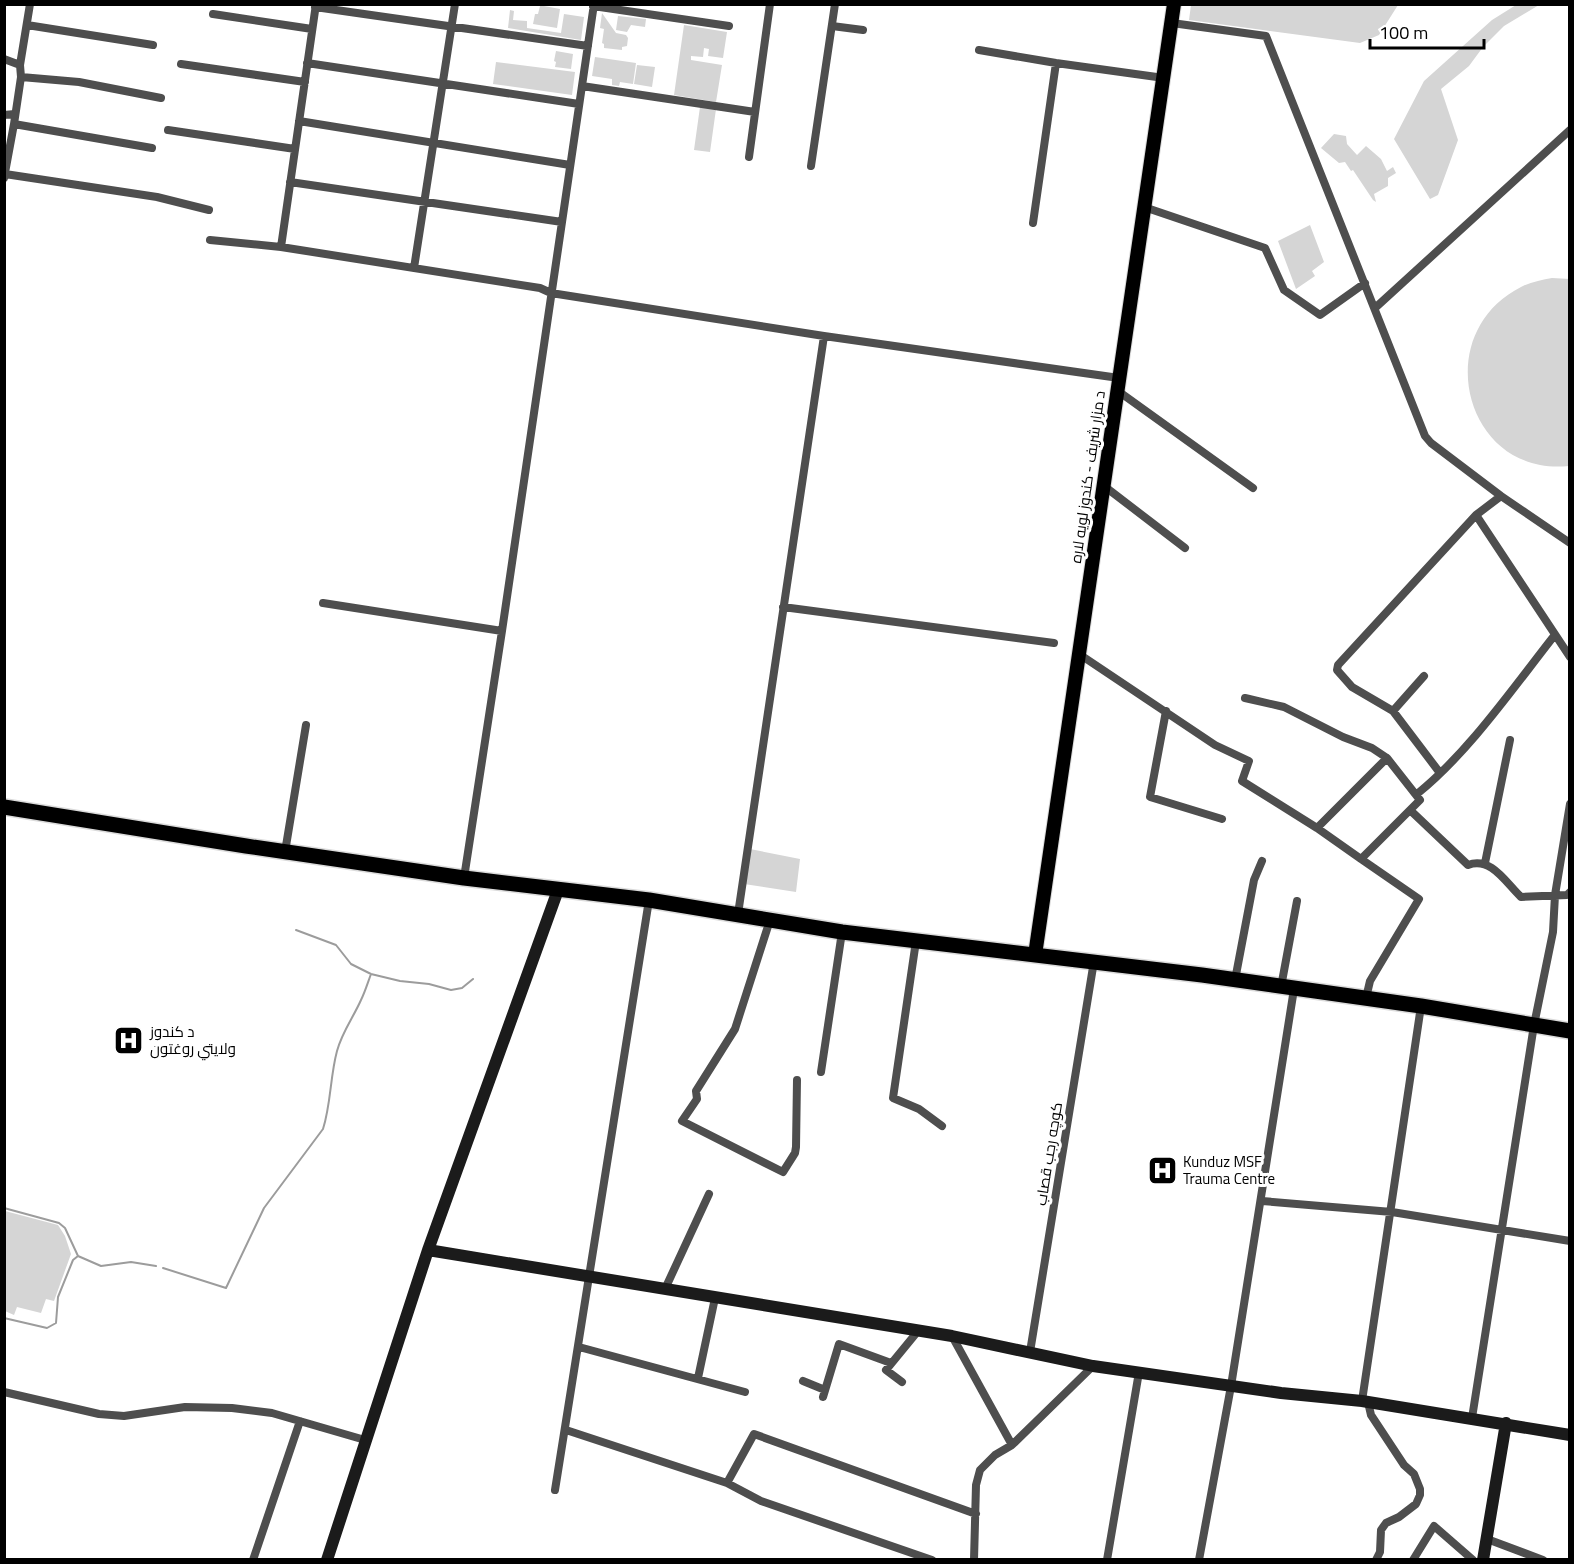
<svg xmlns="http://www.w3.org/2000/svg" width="1574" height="1564" font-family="'Titillium Web',Cairo,sans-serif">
<rect width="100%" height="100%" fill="#fff"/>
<path fill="#d5d5d5" d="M530,5H544V6L560,9L557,28L533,24L535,14H538L540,6Z
M1191,5V4L1398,5L1379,35L1360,43L1189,20Z
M1516,5H1539L1504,26L1483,47L1469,66L1441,89L1458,140L1438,195L1430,199L1394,139L1424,81L1492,20Z
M510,10L514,11L513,20L527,21V28L561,33L564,14L584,17L581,40L508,28Z
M602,13L616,33L626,35L628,38L627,46L622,47V50L604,48V44L602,43L604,29L600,28Z
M618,16L646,19L645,27L631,25L627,32L616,30Z
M684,25L727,32L723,58L708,56L709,49L704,48L703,57L691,56V60L722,65L716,102L674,95Z
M556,51L573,54L571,69L555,67L556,62L554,61Z
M595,57L636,63L633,84L620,82L619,86L612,85V79L592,76Z
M496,62L575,72L572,95L493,84Z
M637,65L655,67L652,87L634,84Z
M700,107L716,109L710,152L694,150Z
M1334,134L1346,136L1347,144L1357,155L1366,146L1381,159L1387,171L1393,167L1396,173L1388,178V186L1374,194L1376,202L1373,200L1353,170L1351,171L1345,162L1339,163L1321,148Z
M1310,225L1324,262L1312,271L1315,276L1296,289L1278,241Z
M1552,278L1570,279L1569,466C1465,477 1428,334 1521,287C1530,282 1542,280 1552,278Z
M750,849L800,859L796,892L744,884Z
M5,1211L58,1225L65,1236L71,1254L54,1301L46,1299L41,1313L17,1307L14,1315L5,1311Z"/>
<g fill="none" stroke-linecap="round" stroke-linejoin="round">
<path stroke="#9c9c9c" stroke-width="2" d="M296,930L336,945L351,964L371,974L400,981L429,984L451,990L462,988L473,979
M4,1208L59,1223L65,1228L78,1256
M163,1268L226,1288L264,1208L323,1129C331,1104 330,1077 337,1051C342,1032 353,1018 361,1000C365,992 368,982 371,974
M4,1318L47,1328L56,1323L58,1297L73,1260L78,1256L101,1266L131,1262L156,1266"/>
<defs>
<path id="primary" d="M1035,955L1174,4"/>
<path id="highway" d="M4,807L246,846L464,878L649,900L842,932L1202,975L1421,1006L1570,1031"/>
</defs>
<use href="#primary" stroke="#dbdbdb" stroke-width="16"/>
<use href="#highway" stroke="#dbdbdb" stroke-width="18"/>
<path stroke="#4e4e4e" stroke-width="8" d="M593,6L729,26
M315,7L588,46
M213,14L312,29
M1172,23L1266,36L1425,436L1431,443L1501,496L1570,543
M27,25L153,45
M832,26L863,30
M979,50L1056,63L1164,78
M4,59L20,65
M307,63L579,104
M181,64L305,82
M21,77L79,82L161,98
M582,86L755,112
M4,115L15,114
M299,121L570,165
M14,124L152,148
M168,130L295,149
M749,157L770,4
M811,166L835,4
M5,174L157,197L209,210
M4,178L14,124L21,77L20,65L30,4
M290,182L562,222
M1144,207L1265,248L1284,290L1320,315L1365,283
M1033,223L1056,63
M210,240L281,247L540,288L551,293L824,336L1119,378
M281,247L316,4
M414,268L455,4
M1375,308L1570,130
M1118,391L1253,488
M1104,486L1185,548
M1476,515L1570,657
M323,603L502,631
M783,607L1054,643
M1079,654L1215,745L1249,761L1242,781L1317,828L1361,859
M1245,698L1284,707L1343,737L1372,748L1387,758L1420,800L1410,810L1468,865C1491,856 1506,883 1521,897L1567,895L1570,892
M1166,711L1150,797L1222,819
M1393,711L1424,676
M1440,773L1393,711L1352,687L1337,670L1338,665L1476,515L1501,496
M1417,794C1469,752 1513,688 1554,636
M1317,828L1387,758
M285,852L306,725
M1485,863L1510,740
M464,878L502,631L594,4
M738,914L824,336
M770,920L735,1029L696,1091L697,1099L682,1121L783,1172L795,1153L796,1147L797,1080
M916,941L893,1098L919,1109L942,1126
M1235,980L1254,880L1262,861
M1281,987L1297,901
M1366,998L1370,981L1419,899L1361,859L1410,810
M821,1072L842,932
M1262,1201L1392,1212L1570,1241
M665,1289L709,1194
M952,1336L1012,1445
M579,1347L745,1392
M1030,1352L1094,961
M698,1378L715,1298
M803,1381L825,1390
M902,1382L886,1370L918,1331
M4,1392L99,1414L124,1416L185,1407L232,1408L272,1413L365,1440
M823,1397L839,1344L891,1363
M1362,1401L1421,1006
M1368,1402L1371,1415L1404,1465L1414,1474L1420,1489V1495L1416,1504L1399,1517L1386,1523L1381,1530L1380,1552L1376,1560
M1472,1418L1534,1025L1553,932L1555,895L1570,804
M566,1430L727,1483L761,1501L932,1560
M727,1483L754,1434L976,1514
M555,1490L649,900
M1487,1539L1543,1560
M253,1560L300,1421
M974,1560L976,1485L980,1470L995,1455L1012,1445L1093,1366
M1107,1560L1139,1372
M1199,1560L1231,1386L1294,989
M1413,1560L1434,1526L1473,1560"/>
<path stroke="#1b1b1b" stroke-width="12" d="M428,1250L952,1336L1093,1366L1281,1393L1362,1401L1570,1435
M327,1560L428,1250L558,890
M1483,1560L1506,1423"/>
<use href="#primary" stroke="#000" stroke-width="14"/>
<use href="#highway" stroke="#000" stroke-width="15"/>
</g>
<defs>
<symbol id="hospital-square" viewBox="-11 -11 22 22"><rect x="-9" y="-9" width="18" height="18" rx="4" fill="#000" stroke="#fff"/><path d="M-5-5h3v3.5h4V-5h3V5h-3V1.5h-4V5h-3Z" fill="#fff"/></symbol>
</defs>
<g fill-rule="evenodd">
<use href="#hospital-square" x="112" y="1024" width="33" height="33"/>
<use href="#hospital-square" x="1146" y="1154" width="33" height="33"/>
</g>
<g text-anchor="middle" stroke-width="6" stroke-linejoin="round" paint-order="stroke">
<g font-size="15" fill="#000" stroke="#fff">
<text transform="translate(1088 477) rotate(-82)" y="5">د مزار شریف - کندوز لویه لاره</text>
<text transform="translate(1049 1154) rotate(-81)" y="5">کوچه رجب قصاب</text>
</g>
<g font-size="15" fill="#000" stroke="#fff" text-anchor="start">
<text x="150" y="1037">د کندوز<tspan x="150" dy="17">ولایتي روغتون</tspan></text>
<text x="1183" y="1167">Kunduz MSF<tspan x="1183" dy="17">Trauma Centre</tspan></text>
</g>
</g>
<rect width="1574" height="1564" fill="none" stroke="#000000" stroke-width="12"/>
<path d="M1370 39v9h114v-9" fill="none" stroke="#000000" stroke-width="3"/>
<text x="1379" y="39" font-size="18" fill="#000000" stroke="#ffffff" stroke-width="4.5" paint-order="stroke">100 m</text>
</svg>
